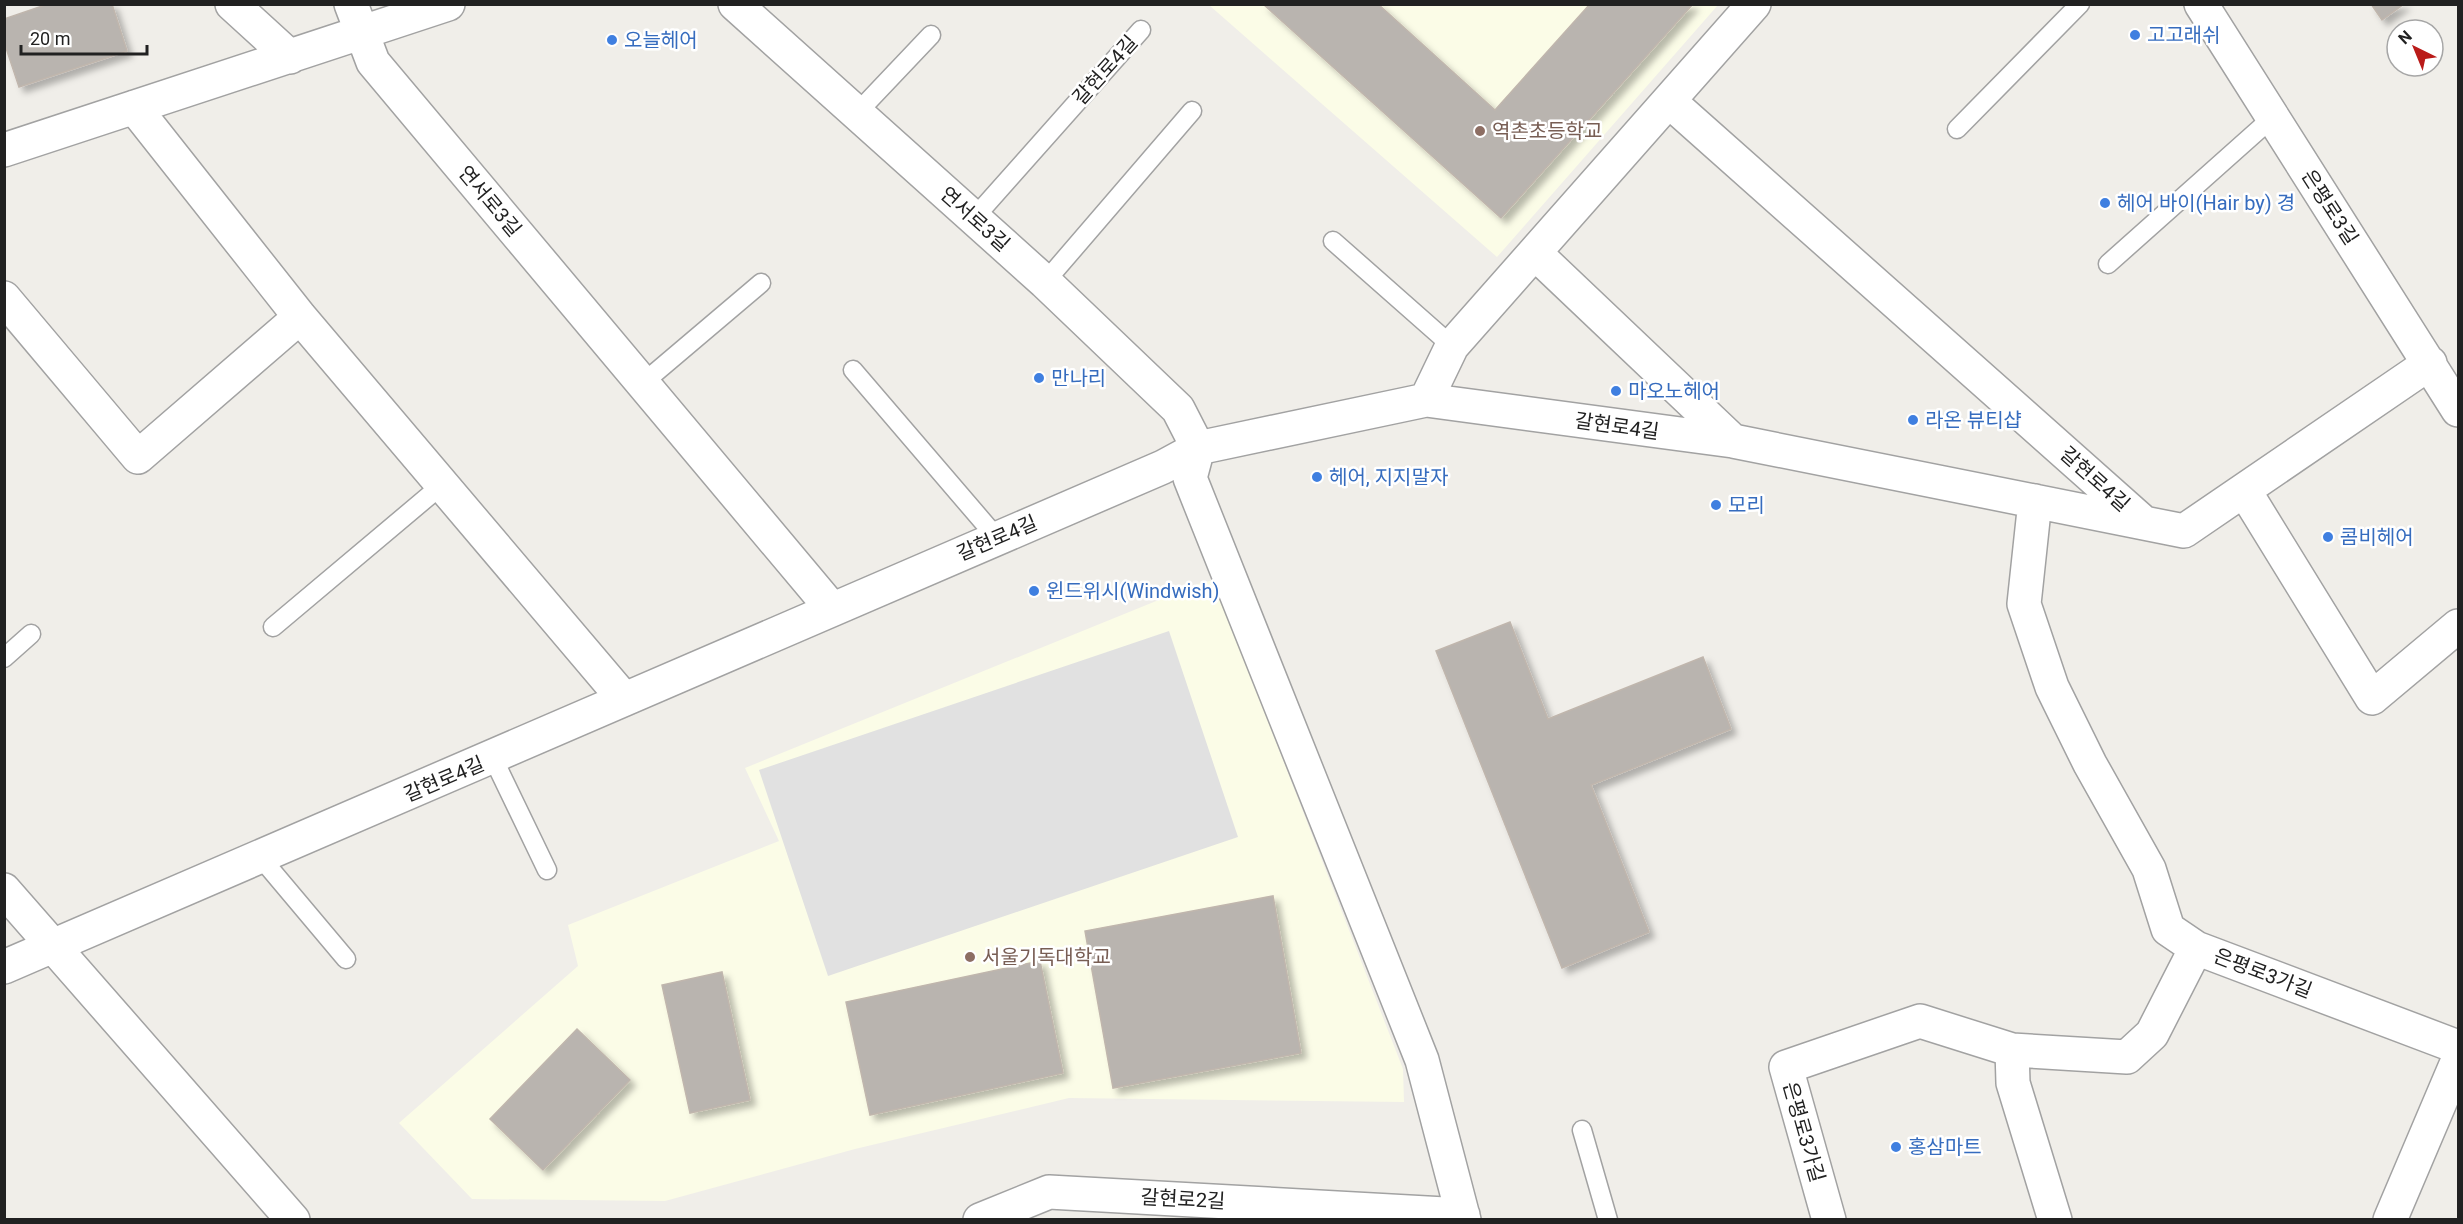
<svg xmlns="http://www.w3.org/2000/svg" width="2463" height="1224" font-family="Roboto,'Noto Sans KR',sans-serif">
<defs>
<filter id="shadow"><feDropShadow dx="5.5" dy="5.5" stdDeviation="3" flood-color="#0004"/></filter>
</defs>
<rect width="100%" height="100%" fill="#f0eee9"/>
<path fill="#fbfce7" d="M1209,5H1718L1497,257Z
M1213,580L1403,1069L1404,1102L1069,1098L855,1149L665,1201L472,1199L399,1123L578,966L568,925L779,841L745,768L1198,584Z"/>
<path fill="#e1e1e1" d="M1169,631L1238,837L828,976L759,770Z"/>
<path fill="#b9b4af" stroke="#c0b6ad" stroke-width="1.5" filter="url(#shadow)" d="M48,4H112L127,51L19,87L4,42V19Z
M1263,4H1378L1495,110L1590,4H1693L1501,218Z
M2371,4H2404L2382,20Z
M1510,622L1548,719L1703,657L1731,729L1591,785L1649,932L1562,968L1436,651Z
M1273,896L1301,1053L1113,1088L1085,931Z
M1040,961L1063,1073L870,1115L846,1002Z
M722,972L750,1100L690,1113L662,985Z
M577,1029L630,1080L543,1170L490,1119Z"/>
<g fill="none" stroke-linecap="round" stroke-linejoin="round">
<defs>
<path id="lane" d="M857,113L931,35
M1957,129L2080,4
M974,218L1141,30
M1333,241L1452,346
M2108,264L2273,117
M1045,282L1192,111
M853,370L997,538
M643,383L761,283
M273,627L443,484
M4,658L31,634
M493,758L547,870
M261,858L346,959
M1582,1130L1608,1220"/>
<path id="street" d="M232,4L290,57
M351,4L373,62L832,609
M735,4L1045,282L1178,409L1198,448
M2201,4L2458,410
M1669,101L2143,522
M134,107L300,317L624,699
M4,150L448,4
M1535,253L1733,441
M4,298L138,457L300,317
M1426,400L1452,346L1754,4
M1198,448L1190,478L1422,1060L1464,1220
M2244,490L2372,698L2458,626
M2035,501L2024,604L2052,687L2090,764L2149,869L2168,929L2196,948L2458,1047
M4,890L293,1220
M4,967L1163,467L1198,448L1426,400L1733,441L2184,531L2430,363
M2012,1050L2013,1083L2055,1220
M980,1220L1049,1192L1463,1215
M1829,1220L1786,1067L1920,1021L2012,1050L2127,1057L2152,1034L2196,948
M2390,1220L2458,1060"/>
</defs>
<use href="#lane" stroke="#a2a2a2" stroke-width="21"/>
<use href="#street" stroke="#a2a2a2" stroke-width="36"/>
<use href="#lane" stroke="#fff" stroke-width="18"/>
<use href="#street" stroke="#fff" stroke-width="33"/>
</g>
<g fill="#3f7fe0" stroke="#fff" stroke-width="2">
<circle cx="2135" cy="35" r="6"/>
<circle cx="612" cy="40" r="6"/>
<circle cx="2105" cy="203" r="6"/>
<circle cx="1039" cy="378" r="6"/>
<circle cx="1616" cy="391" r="6"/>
<circle cx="1913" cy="420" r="6"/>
<circle cx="1317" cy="477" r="6"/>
<circle cx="1716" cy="505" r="6"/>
<circle cx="2328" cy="537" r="6"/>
<circle cx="1034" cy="591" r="6"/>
<circle cx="1896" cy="1147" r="6"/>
</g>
<g fill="#8d6e63" stroke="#fff" stroke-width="2">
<circle cx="1480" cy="131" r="6"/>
<circle cx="970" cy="957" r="6"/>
</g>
<g text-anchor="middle" stroke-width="5" stroke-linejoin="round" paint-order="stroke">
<g font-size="20" fill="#366cbe" stroke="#fff" text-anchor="start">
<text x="2147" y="42">고고래쉬</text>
<text x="624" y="47">오늘헤어</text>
<text x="2117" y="210">헤어 바이(Hair by) 경</text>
<text x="1051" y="385">만나리</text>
<text x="1628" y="398">마오노헤어</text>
<text x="1925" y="427">라온 뷰티샵</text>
<text x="1329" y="484">헤어, 지지말자</text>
<text x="1728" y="512">모리</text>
<text x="2340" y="544">콤비헤어</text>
<text x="1046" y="598">윈드위시(Windwish)</text>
<text x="1908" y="1154">홍삼마트</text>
</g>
<g font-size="20" fill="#212121" stroke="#fff">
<text transform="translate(1105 70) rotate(-48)" y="7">갈현로4길</text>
<text transform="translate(490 201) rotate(50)" y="7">연서로3길</text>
<text transform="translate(2330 207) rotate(57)" y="7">은평로3길</text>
<text transform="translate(975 219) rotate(42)" y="7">연서로3길</text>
<text transform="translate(1617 426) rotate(8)" y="7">갈현로4길</text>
<text transform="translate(2095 479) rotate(42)" y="7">갈현로4길</text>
<text transform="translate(997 538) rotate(-23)" y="7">갈현로4길</text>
<text transform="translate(444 779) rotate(-23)" y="7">갈현로4길</text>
<text transform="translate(2263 973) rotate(21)" y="7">은평로3가길</text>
<text transform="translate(1804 1132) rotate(74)" y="7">은평로3가길</text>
<text transform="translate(1183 1199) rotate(3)" y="7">갈현로2길</text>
</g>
<g font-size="20" fill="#785e54" stroke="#fff" text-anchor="start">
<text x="1492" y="138">역촌초등학교</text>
<text x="982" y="964">서울기독대학교</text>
</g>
</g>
<rect width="2463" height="1224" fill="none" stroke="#212121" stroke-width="12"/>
<g transform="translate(2415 48) rotate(317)"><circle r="28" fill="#ffffff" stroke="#a6a6a6" stroke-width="1.5"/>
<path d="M0-4.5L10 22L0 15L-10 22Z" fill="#ba1b19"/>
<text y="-9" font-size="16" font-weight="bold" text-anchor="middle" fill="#212121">N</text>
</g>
<path d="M21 45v9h126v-9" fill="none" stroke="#212121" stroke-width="3"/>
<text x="30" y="45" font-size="18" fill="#212121" stroke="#ffffff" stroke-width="4.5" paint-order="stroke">20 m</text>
</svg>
